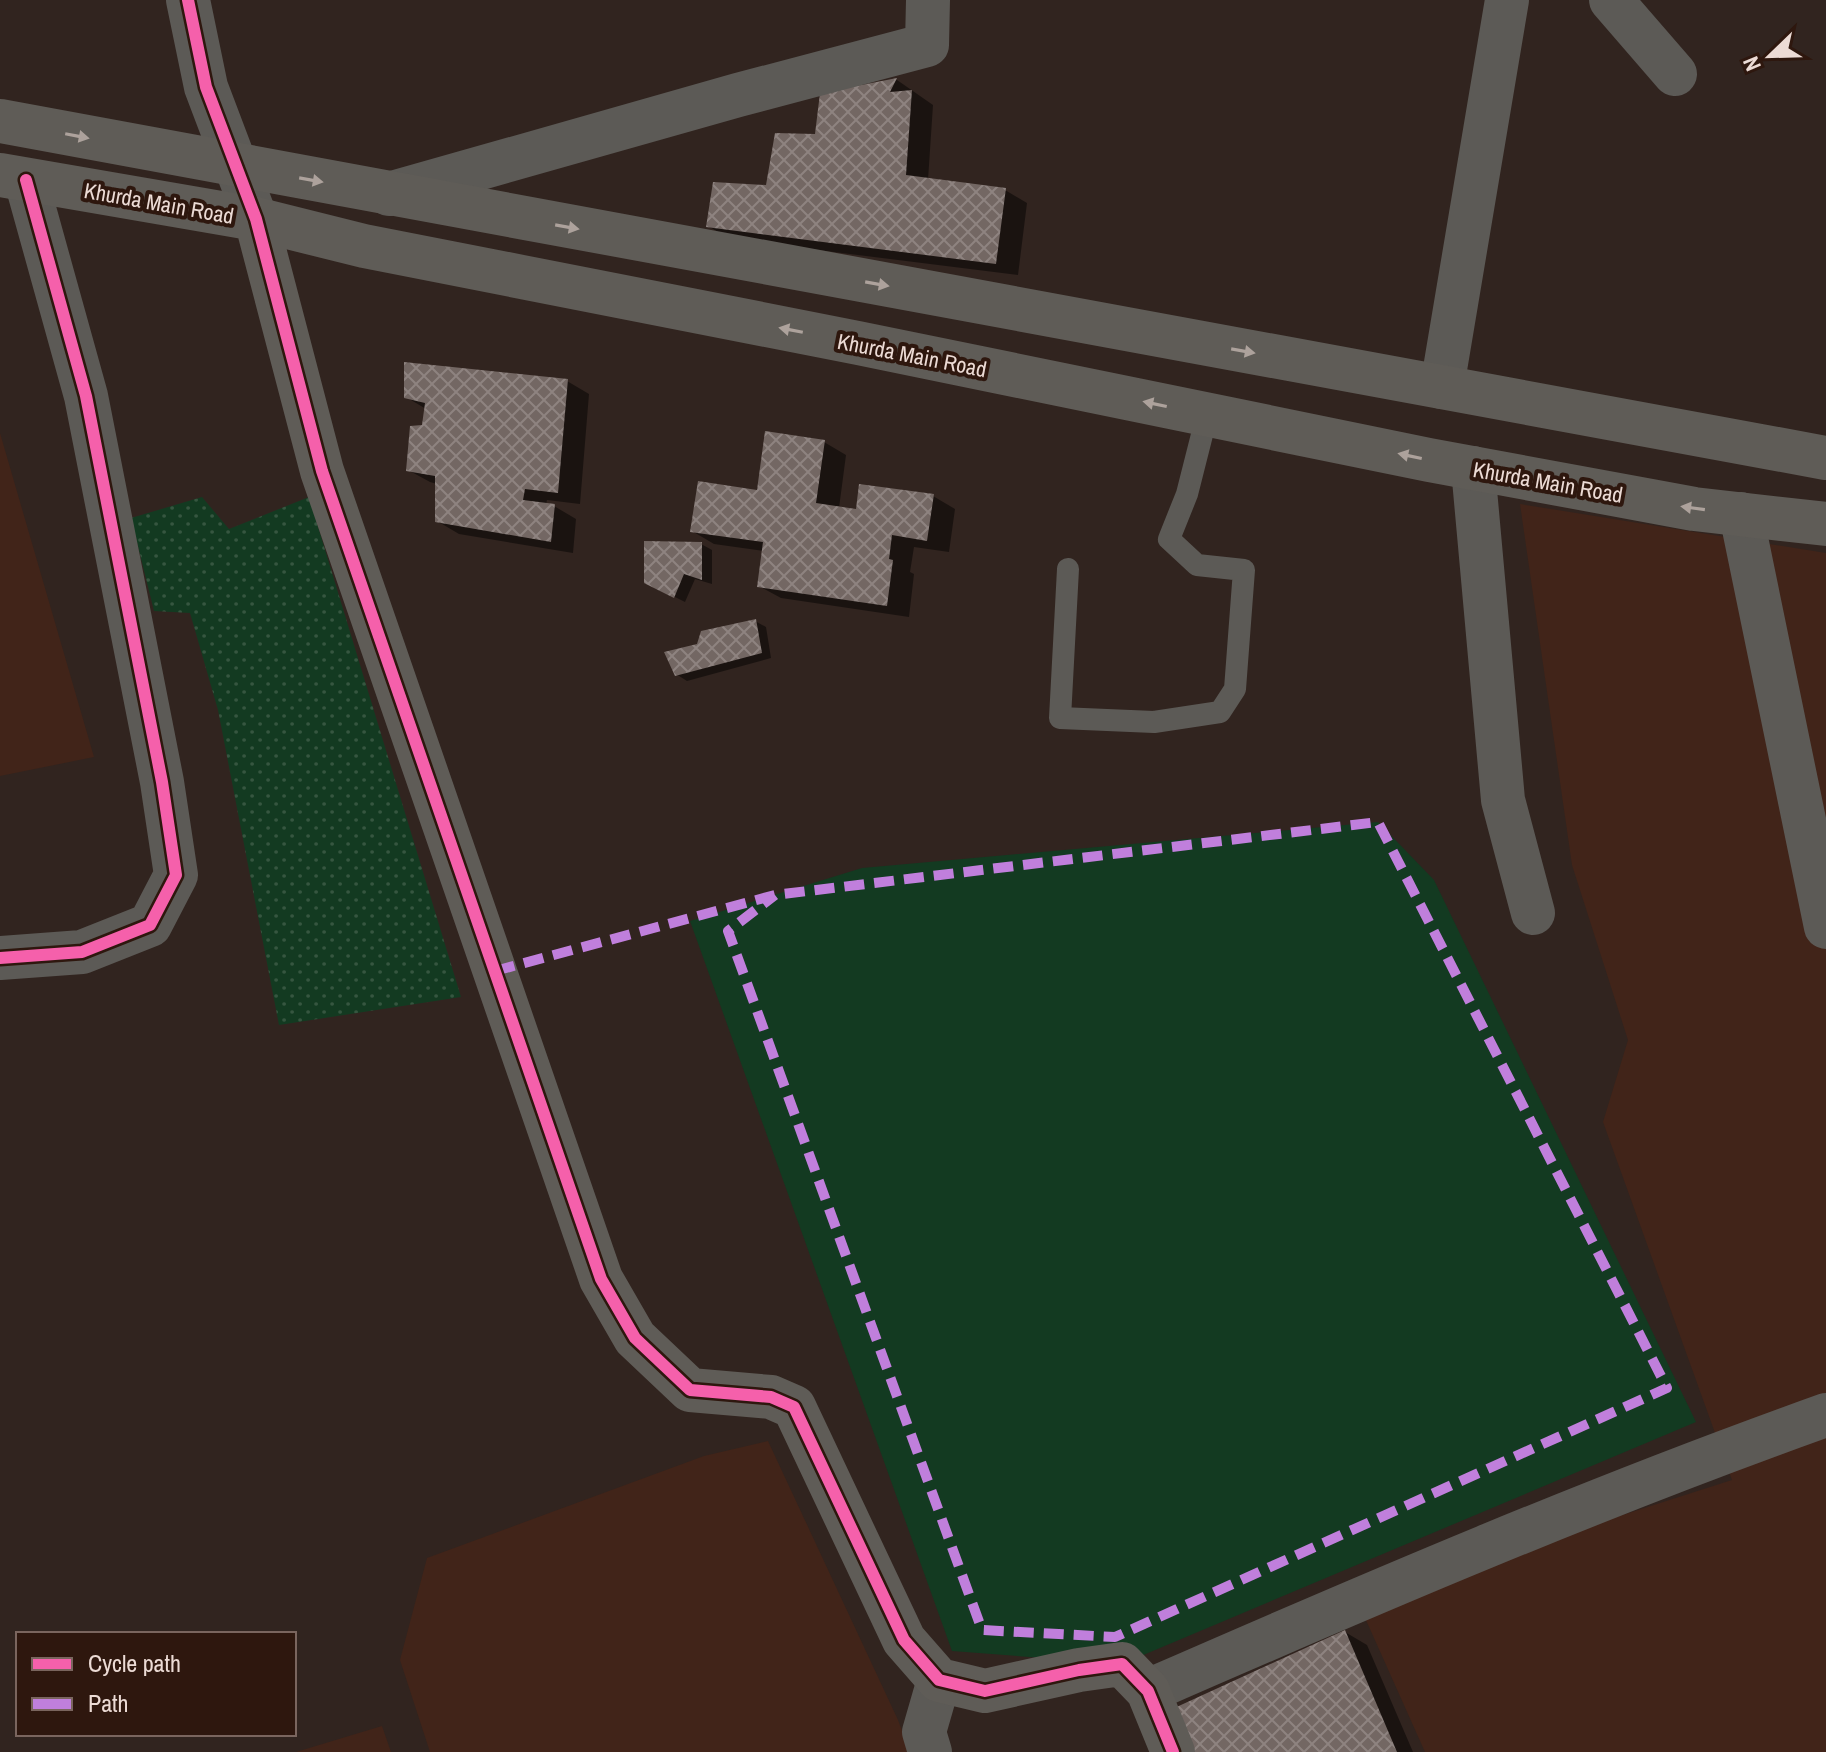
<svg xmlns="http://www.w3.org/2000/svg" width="1826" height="1752" font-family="'Archivo Narrow',sans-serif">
<defs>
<pattern id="park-dots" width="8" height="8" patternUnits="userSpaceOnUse" patternTransform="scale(2)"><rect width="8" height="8" fill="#133a21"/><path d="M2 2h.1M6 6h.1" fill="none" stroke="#365640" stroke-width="1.8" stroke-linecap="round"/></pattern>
<pattern id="building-cross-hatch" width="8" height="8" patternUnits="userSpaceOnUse" patternTransform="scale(2)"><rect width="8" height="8" fill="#736763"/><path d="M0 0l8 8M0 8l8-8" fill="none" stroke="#8e8380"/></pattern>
</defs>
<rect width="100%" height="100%" fill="#31241f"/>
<path fill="#412419" d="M0,433L94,757L0,776Z
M1520,504L1826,553V1752H1425L1357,1600L1732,1480L1603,1122L1628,1040L1572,865Z
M768,1441L898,1720L910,1752H430L400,1660L427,1558L704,1456Z
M382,1726L391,1752H296Z"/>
<path fill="url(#park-dots)" d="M202,497L229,529L309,497L461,997L279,1025L218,710L190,613L154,611L131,518Z"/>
<path fill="#133a21" d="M1378,822L1434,880L1696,1422L1122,1664L952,1651L690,921L862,868Z"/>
<path fill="#0007" d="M897,80L933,105L928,180L1005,190L1027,203L1018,275L730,239L708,226L768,188L816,136L822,95Z
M567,381L589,394L580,504L547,500L546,505L554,506L576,519L573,553L459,534L437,521V484L430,482L408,470L424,427L426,409L406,397Z
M824,442L846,455L839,508L858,511L933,496L955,509L949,552L914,547L910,572L914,574L909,617L781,598L759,586L764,551L714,544L692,531L759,492Z
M701,544L712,550V584L695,579L685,602L657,588Z
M755,621L766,627L771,658L687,681L676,674L699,645Z
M1345,1632L1367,1645L1413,1752H1191Z"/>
<path fill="url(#building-cross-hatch)" d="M897,78L890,92L912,90L906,175L1006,188L996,264L706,227L713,182L766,185L775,133L815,134L820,93Z
M404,362L568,379L558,493L525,489L523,500L555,504L551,542L435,522V476L406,471L410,426L422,425L425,403L404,398Z
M765,431L825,440L816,503L856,509L859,484L934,494L927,541L892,535L889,559L893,560L887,606L757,587L763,542L690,532L698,481L757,490Z
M644,541L702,542V580L684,574L674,598L644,583Z
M756,619L762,653L675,676L664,652L697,644L701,631Z
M1345,1630L1397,1752H1189L1170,1710Z"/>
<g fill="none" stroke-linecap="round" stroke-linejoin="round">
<path stroke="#5c5a56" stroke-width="22" d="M1068,569L1060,718L1154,722L1220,712L1235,689L1244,570L1197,565L1169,539L1187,494L1207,415"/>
<path stroke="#5c5a56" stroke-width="44" d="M188,0L206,87L256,219
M1611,0L1675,74
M389,194L738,95L927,45L928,0
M1442,387L1507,0
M1473,468L1503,800L1533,913
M1741,514L1826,927
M0,958L82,952L150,925L176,875L162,782L86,396L26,180
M1148,1691C1372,1593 1596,1497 1826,1415
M930,1752L924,1732L939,1680"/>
<path stroke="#5f5c57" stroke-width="44" d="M0,121L1826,458
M0,175L256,219L364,246L858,343L1429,460L1694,509L1826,524
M256,219L322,471L601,1279L635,1338L690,1390L771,1397L794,1407L904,1640L939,1680L985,1691L1079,1670L1122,1664L1148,1691L1173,1752"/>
<path stroke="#c07fdc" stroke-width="10" stroke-dasharray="20 10" stroke-linecap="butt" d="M495,971L775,895L1378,822L1667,1388L1115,1637L982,1630L728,931L775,895"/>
<defs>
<path id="cycleway" d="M188,0L206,87L256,219L322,471L601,1279L635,1338L690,1390L771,1397L794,1407L904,1640L939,1680L985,1691L1079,1670L1122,1664L1148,1691L1173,1752
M0,958L82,952L150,925L176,875L162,782L86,396L26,180"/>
</defs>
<use href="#cycleway" stroke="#2e170e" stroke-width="17"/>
<use href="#cycleway" stroke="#f560ab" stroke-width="12"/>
</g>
<defs><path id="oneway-solid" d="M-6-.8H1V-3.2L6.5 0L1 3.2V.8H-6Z" transform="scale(2)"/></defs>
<g fill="#ada29c">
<use href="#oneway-solid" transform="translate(77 136) rotate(11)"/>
<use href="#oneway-solid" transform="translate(311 180) rotate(10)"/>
<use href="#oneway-solid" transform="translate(567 227) rotate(10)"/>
<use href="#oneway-solid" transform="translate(877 284) rotate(10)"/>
<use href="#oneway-solid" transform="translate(791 330) rotate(-169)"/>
<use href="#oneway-solid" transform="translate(1243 351) rotate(10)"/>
<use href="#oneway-solid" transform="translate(1155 404) rotate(-168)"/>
<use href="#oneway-solid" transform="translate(1410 456) rotate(-168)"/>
<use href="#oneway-solid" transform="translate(1693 508) rotate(-172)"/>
</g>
<g text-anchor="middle" stroke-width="8" stroke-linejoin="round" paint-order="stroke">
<g font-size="22" fill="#ecdbd5" stroke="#2e170e">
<text transform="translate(159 203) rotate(10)" y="8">Khurda Main Road</text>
<text transform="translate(912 355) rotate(11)" y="8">Khurda Main Road</text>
<text transform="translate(1548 482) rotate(10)" y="8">Khurda Main Road</text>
</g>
</g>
<rect x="16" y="1632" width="280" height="104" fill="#2e170e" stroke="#7a655e" stroke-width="2"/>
<rect x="32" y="1658" width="40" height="12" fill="#f560ab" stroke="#7a655e" stroke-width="2"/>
<text x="88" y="1672" font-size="24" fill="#ecdbd5">Cycle path</text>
<rect x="32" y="1698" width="40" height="12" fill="#c07fdc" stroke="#7a655e" stroke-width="2"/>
<text x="88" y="1712" font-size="24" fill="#ecdbd5">Path</text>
<g transform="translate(1770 56) rotate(247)" stroke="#2e170e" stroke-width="6" paint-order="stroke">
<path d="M0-6L14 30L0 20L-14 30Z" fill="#ecdbd5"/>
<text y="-12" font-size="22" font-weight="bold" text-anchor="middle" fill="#ecdbd5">N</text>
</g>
</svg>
